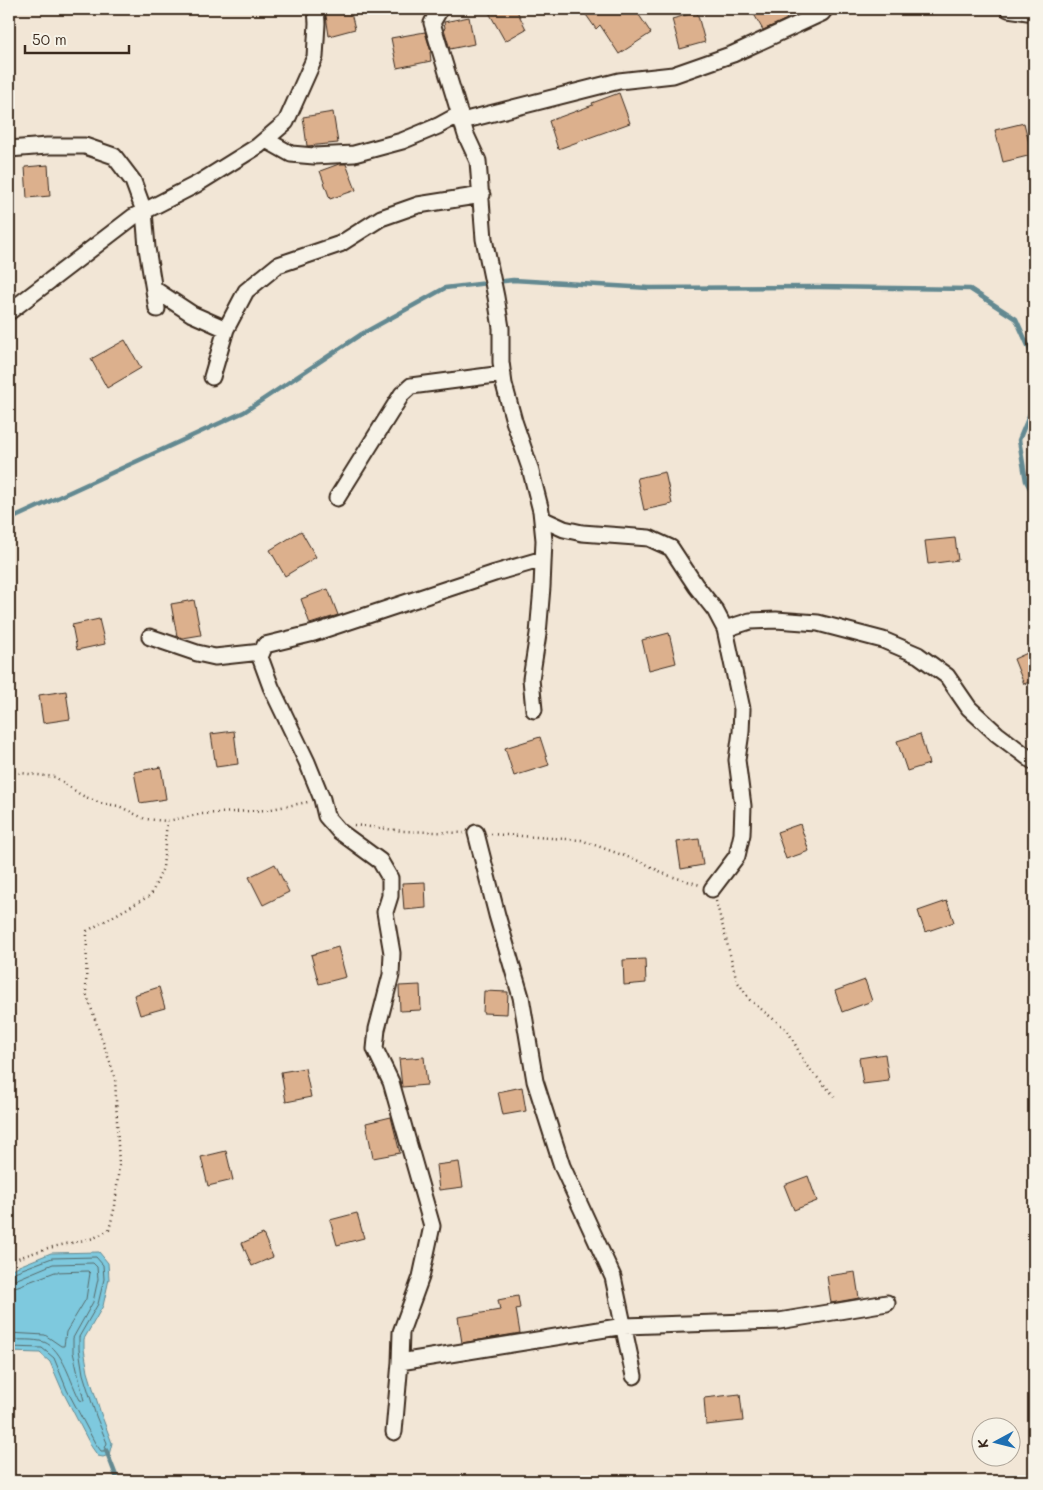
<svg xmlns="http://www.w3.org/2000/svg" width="1043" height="1490" font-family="Mali,sans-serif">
<rect width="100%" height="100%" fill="#f2e6d6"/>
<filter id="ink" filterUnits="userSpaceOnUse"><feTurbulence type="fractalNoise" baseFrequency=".02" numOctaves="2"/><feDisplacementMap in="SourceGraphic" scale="10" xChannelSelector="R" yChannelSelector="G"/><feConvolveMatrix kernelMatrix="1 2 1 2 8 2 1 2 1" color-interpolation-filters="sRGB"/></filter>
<g filter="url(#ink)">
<path fill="#7ec9de" stroke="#638991" d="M99,1252L108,1263L109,1279L103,1306L84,1339V1349L88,1372L101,1414L112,1443L109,1455L103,1457L98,1456L91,1446L63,1392L50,1362L40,1353L9,1352V1270L51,1253Z"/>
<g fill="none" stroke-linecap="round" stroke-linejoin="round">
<path stroke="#566a6b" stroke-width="1" d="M9,1274L52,1258L96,1257L103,1265L104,1279L98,1304L79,1337V1349L83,1374L96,1416L107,1443L104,1451H101L95,1443L67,1390L54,1358L42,1348L9,1347
M9,1280H15L53,1264L93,1263L97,1267L98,1279L93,1302L73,1338V1352L84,1401L80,1400C71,1384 63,1349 44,1342C34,1339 19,1340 9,1340
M9,1288L18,1286L55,1272L88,1271L90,1273L86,1299L66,1332L64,1346H61L45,1335L9,1333"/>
<path stroke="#638991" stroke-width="4.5" d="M1034,404L1019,440L1026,481L1034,496
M9,520L244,412L360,335L445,288L513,280L649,288L818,287L970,289L1016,319L1034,359
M106,1450L118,1481"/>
</g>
<path fill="#dcb08d" stroke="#3b2a1e" d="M325,9H350L355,29L329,36Z
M487,9H516L526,29L505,41Z
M582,9H635L651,33L619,54L600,25L596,29Z
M751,9H781L787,19L763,30Z
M697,12L705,42L680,49L672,19Z
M469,17L474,44L450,49L444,29L445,28L444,22Z
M425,32L431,52H430L431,61L397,68L391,38Z
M619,93L630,123L558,149L549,121L593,105L592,103Z
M333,112L338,143L307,146L303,117Z
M1024,123L1032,155L1003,162L995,130Z
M339,164H346L356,190L330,199L320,171Z
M48,165L50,196L27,198L25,167Z
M125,340L141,368L107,388L91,359Z
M665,472L672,504L644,510L637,478Z
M301,531L316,557L285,576L270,550Z
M955,538L958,560L928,564L925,541Z
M328,589L338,615L310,624L301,599Z
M194,600L201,635L183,638L177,636L171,604Z
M99,619L105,644L77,650L72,625Z
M669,633L676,663L649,670L642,640Z
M1034,650V680L1024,684L1014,659Z
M66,691L70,719L43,723L39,695Z
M234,731L238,764L216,767L211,734Z
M920,734L929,764L907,771L897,741Z
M540,737L549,765L514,776L505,748Z
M161,767L166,799L140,803L134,772Z
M800,824L809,851L786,859L777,832Z
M699,839L703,865L681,869L677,842Z
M275,864L289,892L263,905L249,877Z
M425,882L426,908L404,910L402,883Z
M947,901L954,922L925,932L918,911Z
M338,947L346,977L319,984L311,955Z
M645,959L646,983L624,985L623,960Z
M865,980L872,1001L842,1012L835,991Z
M420,985L421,1010L400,1011L399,986Z
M159,987L165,1008L140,1015L134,995Z
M484,991L508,992L507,1014L483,1013Z
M885,1054L889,1081L863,1084L859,1058Z
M424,1057L427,1085L402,1087L399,1059Z
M305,1068L311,1097L286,1102L281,1072Z
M522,1087L526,1111L503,1115L498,1092Z
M391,1117L400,1153L373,1158L366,1123Z
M226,1151L233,1180L208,1186L201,1157Z
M459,1162L463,1187L439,1190L436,1165Z
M808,1176L817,1201L794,1210L784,1185Z
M357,1213L364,1238L337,1245L330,1220Z
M263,1234L273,1257L252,1266L242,1243Z
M855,1272L859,1298L831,1303L827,1276Z
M518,1296L520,1308L516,1309L520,1333L462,1343L458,1317L500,1310L498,1300Z
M740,1394L743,1421L706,1425L704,1398Z"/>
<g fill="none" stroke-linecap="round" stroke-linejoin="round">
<defs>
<path id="minor" d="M440,9L432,23L466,135L478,161L484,239L496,297L501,328V362L504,384L514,421L530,468L541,511L544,540L542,587L538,634L531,679L534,710
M1008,9L1034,13
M462,121L619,81L673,75L733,54L822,13L825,9
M266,140L291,154L314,156L354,154L402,141L438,126L460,114
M9,149L47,146H85L114,156L133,181L144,211L147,248L157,309
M154,289L192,314L226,329
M9,312L133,217L197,184L258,146L286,122L315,57L317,23L316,9
M212,377L226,329L246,291L278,265L340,244L381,218L418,205L482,195
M337,498L402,394L411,386L503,374
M542,519L564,529L582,533L649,538L671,548L696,586L715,610L725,629L742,709L741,732L737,760L743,806L742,834L737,856L712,889
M725,629L750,621L776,620L818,623L883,640L918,655L947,676L969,708L997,734L1034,762
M150,637L197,653L215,657L262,652
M476,833L497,915L521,997L535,1081L562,1166L613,1277L634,1376
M400,1362L624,1326L779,1321L887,1303
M394,1432L400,1362L401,1332L421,1277L432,1226L391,1082L375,1049L377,1029L391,975L392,953L385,912L390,896V878L380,861L339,831L326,816L322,799L307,762L271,687L260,657L265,645L314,633L495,573L543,559"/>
</defs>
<use href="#minor" stroke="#3b2a1e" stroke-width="19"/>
<path stroke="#3b2a1e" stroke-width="2.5" stroke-dasharray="1 4" stroke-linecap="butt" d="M9,770L21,773L55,777L81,795L100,803L119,806L145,819L167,821L202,814L266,810L308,802
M354,825L403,831L464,833
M491,834L581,840L644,863L667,875L700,885
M716,901L737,981L750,1000L788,1031L806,1065L837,1099
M9,1261L48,1248L94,1238L109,1230L115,1206L119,1166L115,1077L86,993L87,931L151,895L163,868L167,821"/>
<use href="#minor" stroke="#f7f3e8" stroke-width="15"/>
</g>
</g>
<rect width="1043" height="1490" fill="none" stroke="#f7f3e8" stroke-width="30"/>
<rect x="15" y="15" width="1013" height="1460" fill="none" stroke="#3b2a1e" stroke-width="2" filter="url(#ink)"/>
<g transform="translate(996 1442) rotate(263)"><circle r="24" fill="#f7f3e8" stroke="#aca397"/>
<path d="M0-4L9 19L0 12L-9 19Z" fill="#1f6fb2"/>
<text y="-8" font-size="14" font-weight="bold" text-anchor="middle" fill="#3b2a1e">K</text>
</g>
<path d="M25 45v8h104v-8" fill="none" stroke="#3b2a1e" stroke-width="2.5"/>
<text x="32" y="45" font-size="15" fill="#3b2a1e" stroke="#f7f3e8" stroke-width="4" paint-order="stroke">50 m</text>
</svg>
